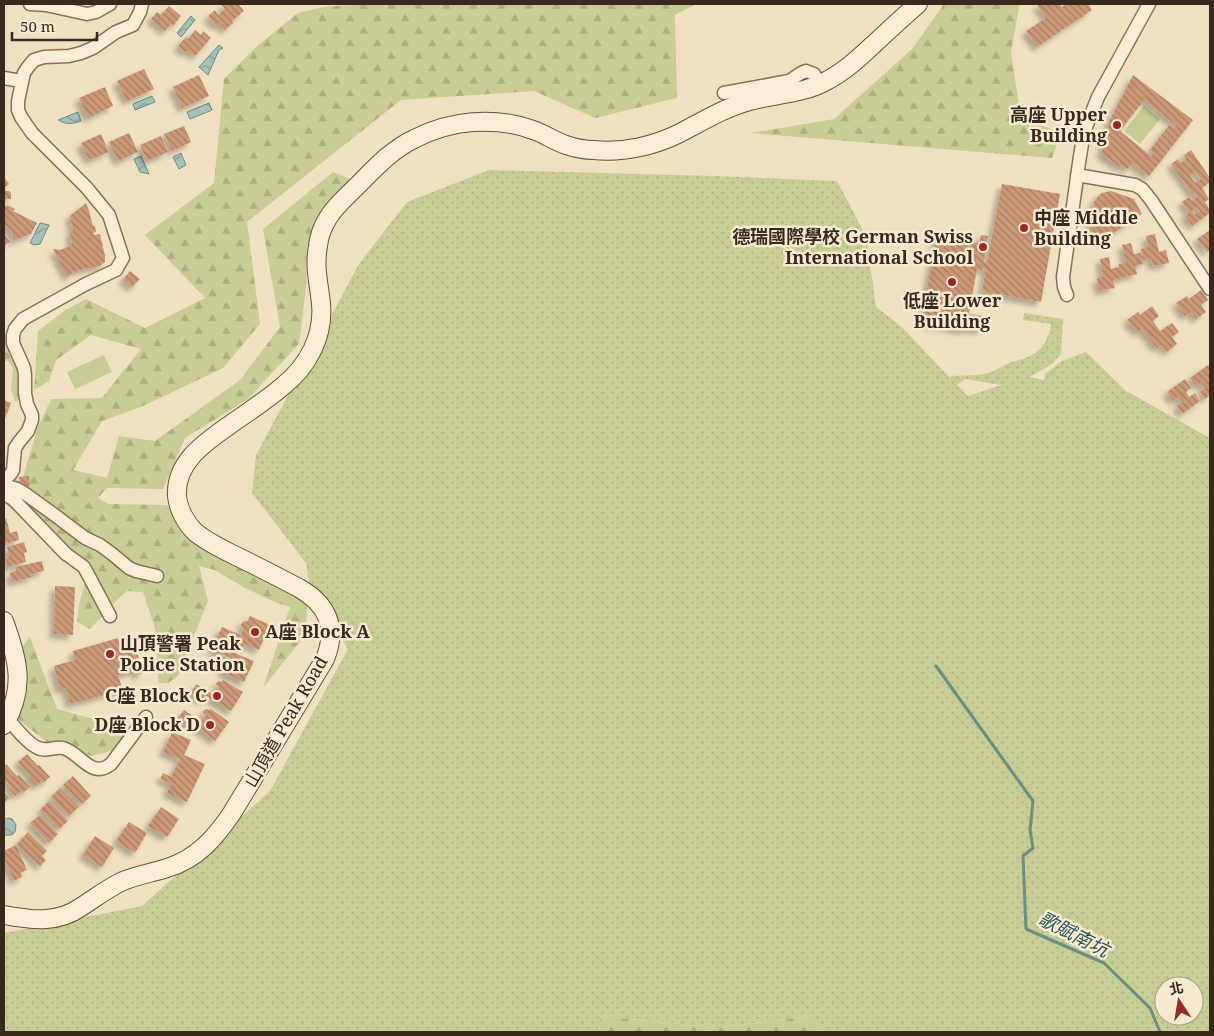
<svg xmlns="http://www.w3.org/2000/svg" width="1214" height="1036" font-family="'Noto Serif','Noto Sans TC',serif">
<defs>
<pattern id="grass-dots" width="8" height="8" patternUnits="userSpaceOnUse" patternTransform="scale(1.25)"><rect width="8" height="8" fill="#c8cd95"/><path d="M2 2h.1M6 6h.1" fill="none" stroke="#adb080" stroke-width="1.8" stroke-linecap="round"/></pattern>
<pattern id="forest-firs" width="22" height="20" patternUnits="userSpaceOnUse" patternTransform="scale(1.25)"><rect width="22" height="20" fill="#c8cd95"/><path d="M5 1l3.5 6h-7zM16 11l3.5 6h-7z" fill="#adb080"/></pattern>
<pattern id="water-waves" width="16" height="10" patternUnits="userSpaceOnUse" patternTransform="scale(1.25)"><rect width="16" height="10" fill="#a4c1b8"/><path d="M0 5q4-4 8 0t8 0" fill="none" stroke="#879d95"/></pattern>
<pattern id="building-back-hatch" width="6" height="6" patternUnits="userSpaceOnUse" patternTransform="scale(1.25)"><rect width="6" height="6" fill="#cd9877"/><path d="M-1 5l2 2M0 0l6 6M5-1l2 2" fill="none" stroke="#a77c61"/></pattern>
<filter id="shadow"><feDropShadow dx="-4.5" dy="4.5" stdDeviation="2.5" flood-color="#0004"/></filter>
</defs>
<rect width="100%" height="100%" fill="#efe0c2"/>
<path fill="url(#grass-dots)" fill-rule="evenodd" d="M489,170L715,176L837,181L866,236L876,307L903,328L949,377L953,376C963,375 974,376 984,374C993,373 1001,366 1009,363C1034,356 1046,352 1051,324L1023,320L1024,313L1063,319L1061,353C1054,366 1040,370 1030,377L1044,380L1045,374L1062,361L1086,352L1126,391L1210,438V1032H826L808,1016L718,1028L602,1016L597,1032H4V933L142,906L270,791L348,649L310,587L306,563L252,493L256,455L359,264L407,202ZM965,379L1001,385L968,396L957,385ZM1164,986H1194V1016H1164Z"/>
<path fill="url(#forest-firs)" d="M367,4H696L675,15L677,98L595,118L534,91L401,100L247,222L260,324L223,368L143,406L102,421L73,470L107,478L119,436L155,441L240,380L280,327L263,229L333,172L350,179L322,213L307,247L306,288L299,344L248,399L185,438L163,489L107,488L98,498L108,504L167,505L187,535L307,603L306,634L263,688L290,607L277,603L243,587L215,570L199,566L208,601L178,676L168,683H159L155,628L143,592L127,591L116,601L90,629L77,622L79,605L89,566L79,554L58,548L30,525L4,502V498L22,480L38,427L51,399L102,398L141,349L91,335L56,360L49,381L34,390L38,331L64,311L86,299L145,328L205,298L145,235L214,183L224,79L257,46L298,13L323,7Z
M944,4H1021L1019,7L1011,52L1021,119L1061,132L1052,158L751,133L834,119L912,49Z
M4,336L9,339L22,369L20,399L15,402L11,390L13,368L8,361L4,360Z
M30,637L57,709L133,730L115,750L91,756L56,743H48L13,715L19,651Z
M601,1016L718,1028L808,1016L826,1032H597Z"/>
<path fill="#c8cd95" d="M1144,106L1160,119L1140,144L1124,131Z
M104,355L112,372L75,389L67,372Z"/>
<path fill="url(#water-waves)" stroke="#6b8f85" d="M191,16L195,20L181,37L177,33Z
M219,45L223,48L219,50L208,75L199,67Z
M152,96L155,102L135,110L133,104Z
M209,103L212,110L190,119L187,112Z
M78,112L81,121C73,124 66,125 58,120Z
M181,153L186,165L179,169L173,157Z
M141,156L149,174L140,172L134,159Z
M40,223L49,225L40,244L34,245L30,243Z
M8,818L12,819L16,825L15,832L12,835H4V819Z"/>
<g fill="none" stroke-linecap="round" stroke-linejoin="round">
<path stroke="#6b8f85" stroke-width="3" d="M936,666L1033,801L1030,830L1033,848L1023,856L1026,929L1104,963L1150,1008L1160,1032"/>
</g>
<path fill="url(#building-back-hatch)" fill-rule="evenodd" filter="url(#shadow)" d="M221,4H238L244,11L232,21L233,23L225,30L219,23L216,26L208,16L215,10L218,15L225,9Z
M1038,4H1060L1062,7L1066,4H1088L1092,10L1037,47L1026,31L1046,18L1037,5Z
M169,6L181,16L173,26L171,24L165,31L151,19L157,12L161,15Z
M195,30L201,35L203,31L211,38L195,56L188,50L186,53L178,46L186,37L188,39Z
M144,69L154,89L127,101L117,81Z
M199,75L209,96L182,108L173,87Z
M1133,75L1193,120L1149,176L1132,163L1128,169L1121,165L1120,167L1101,154L1109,122ZM1144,100L1176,125L1174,128L1169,125L1150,150L1154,153L1151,156L1120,131Z
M105,87L113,106L88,118L79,98Z
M184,126L191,142L172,151L164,134Z
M129,133L138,152L118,161L109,142Z
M101,134L109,152L89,160L81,143Z
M161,136L168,152L147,161L140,145Z
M1191,150L1210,178V182L1202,188L1209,199L1205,202L1210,210V213L1192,226L1185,216L1189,212L1182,202L1189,197L1192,201L1197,197L1195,193L1193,195L1171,164L1178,159L1181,163L1186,159L1184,155ZM1195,172L1201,179L1195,183L1190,176ZM1197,207L1200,211L1194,215L1192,211Z
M4,177L9,184L4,188Z
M1002,184L1060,194L1041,302L982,291L986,269L982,268V270L977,269L969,314L983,316L982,321H984L986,323L985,326H981V330L966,328L965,330H964L921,322L937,235L979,243L981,235L988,236L984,262L987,263Z
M4,191H9L11,193V199H4Z
M1111,191L1134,199L1142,214L1100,242L1091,228L1094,202L1099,195L1102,193Z
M86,203L89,211L93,226H95L96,232L93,233L94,235L100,234L105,256V262L100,266L75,271L67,277L53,249L60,250L68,247L72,243L70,233L73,231L70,216Z
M4,205L7,206V205L15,209L13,211L37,223L31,234L14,240L10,229L8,230V228L4,226Z
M1210,230V250L1207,252L1197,239Z
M4,233L10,242L4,246Z
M1155,234L1159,252L1166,250L1169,263L1153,266L1151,258L1143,260L1141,249L1148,247L1146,236Z
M1131,243L1134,254L1141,253L1143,264L1135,266L1137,274L1113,280L1115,288L1099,291L1097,278L1103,277L1100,259L1109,257L1111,269L1119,267V264L1126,263L1122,245Z
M130,271L140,279L132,287L123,280Z
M1201,290L1208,300L1201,305L1206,312L1196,319L1191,312L1185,316L1176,303L1187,296L1189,299Z
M1152,306L1159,316L1153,321L1160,331L1172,323L1179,332L1172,337L1177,344L1167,352L1162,345L1157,348L1142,329L1137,332L1127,320L1138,312L1140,315Z
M1208,365L1210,368V376L1209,377L1210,380V395L1205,399L1200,392L1205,388L1201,383L1196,386L1190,378Z
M1185,379L1191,388L1186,392L1189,397L1195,393L1200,401L1182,414L1177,406L1182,402L1178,397L1173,401L1167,392Z
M4,400L11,403L4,421Z
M29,476L30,486L21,488L19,477Z
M6,518L10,533L17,531L19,540L4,544V519Z
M24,542L27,552L24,553L26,562L7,567L5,558L9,557L7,547Z
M42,561L44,571L31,574L32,577L12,582L10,573L16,571L15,567Z
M55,586L75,587L73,635L54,634Z
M250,616L270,625L259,650L245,644L243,648L217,637L222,627L241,635L244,628L241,626V624L244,621L247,622Z
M118,638L119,643L140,638L143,647L136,648L143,673L136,675L135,670L118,675L123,690L70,704L66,688L60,690L54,666L75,660L73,651Z
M216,640L229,645L227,650L254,661L244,682L224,674L225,672L222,670L221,668L224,665L227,666L231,658L211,650Z
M223,680L243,692L231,711L206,696L203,701L191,693L196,684L214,695L219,687L216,685V683L219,681L222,682Z
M206,709L209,710L211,709L229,722L215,741L192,723L189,727L177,719L184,710L201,722L206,715L203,713V711Z
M172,732L191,740L184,755L205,764L187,802L167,793L171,784L160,779L163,773L171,777L180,759L163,752Z
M27,754L38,766L39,765L50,777L43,783L42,781L36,786L29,779L31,777L18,762Z
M6,764L17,776L19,775L30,787L23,793L21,791L15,796L9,789L11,787L4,779V766Z
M73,776L91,796L82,804L63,785Z
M60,788L79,807L69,816L51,797Z
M4,792L9,798L4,803Z
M49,801L68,821L59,829L40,810Z
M161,807L179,819L167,837L148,826Z
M40,815L58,834L49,843L30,823Z
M129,822L147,833L135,853L116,841Z
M28,832L47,851L42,856L46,860L40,866L17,844Z
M95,836L114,848L102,867L83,855Z
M16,845L27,870L20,873L22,877L14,881L4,858V851Z"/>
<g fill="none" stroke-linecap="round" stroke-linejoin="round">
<defs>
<path id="street" d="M30,4L46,5L87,14L96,12L110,4
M4,78L21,81
M724,93L789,81C795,78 799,73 806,71L814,74L820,84
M1077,175L1135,185L1142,189L1151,200L1210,289
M1067,295L1064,287L1063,277L1080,156L1084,132L1098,97L1149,4
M4,479C8,477 11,475 13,470L15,448L19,442L28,431L32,420V415L27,404L25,393V375L24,368L13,343V335L15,329L23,319L86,284L116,270L123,258L109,215L87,188L32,133L21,117L18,110V101L24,73L28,67L34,60L44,57L69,56L81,53L93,48L116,32L133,25L140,12L142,4
M4,485L17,489L27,495L56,516L85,538L100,545L111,553L129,568L136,571L157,576
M4,494L13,499L66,554L84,567L110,616
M8,719C16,728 25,741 36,747C46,753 53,746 63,748C80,752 91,780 111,764L146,717"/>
<path id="secondary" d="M4,621C18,659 26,688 4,725
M4,915C31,920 57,924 81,907C95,898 108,888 123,881C137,875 152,873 167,868C197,859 215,838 232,813L325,659C338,627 327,604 299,588C278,577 257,566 236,556C222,549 207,542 195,532C186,523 178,509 177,496C175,461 206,442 231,424C248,412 267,400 283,386C308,366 324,336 321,304C319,283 314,268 318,246C319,236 323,226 328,218C335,206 346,197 355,188C373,170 391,150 414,139C450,120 495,116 533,130C545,134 554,141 566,145C575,148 585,150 594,150C623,153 654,146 680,133C703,121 724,108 749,101C776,94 804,94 828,80C845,71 860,57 874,44C889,30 903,17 918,4"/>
</defs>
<use href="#street" stroke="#887159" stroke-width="15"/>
<use href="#secondary" stroke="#6a523c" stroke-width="20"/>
<use href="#street" stroke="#f9edd5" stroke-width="12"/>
<use href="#secondary" stroke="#f9edd5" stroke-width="18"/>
</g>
<g fill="#98282c" stroke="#f6ead1" stroke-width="2">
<circle cx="1117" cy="125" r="5"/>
<circle cx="1024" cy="228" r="5"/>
<circle cx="983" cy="247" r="5"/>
<circle cx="952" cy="282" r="5"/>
<circle cx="255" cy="632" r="5"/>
<circle cx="110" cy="654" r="5"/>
<circle cx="217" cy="696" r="5"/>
<circle cx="210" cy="725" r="5"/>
</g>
<g text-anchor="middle" stroke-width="5" stroke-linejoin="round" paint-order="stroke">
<g font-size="18" font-weight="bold" fill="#38291d" stroke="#f6ead1" text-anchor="end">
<text x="1107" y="121">高座 Upper<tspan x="1107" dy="21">Building</tspan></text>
<text x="1034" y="224" text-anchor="start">中座 Middle<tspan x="1034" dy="21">Building</tspan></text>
<text x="973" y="243">德瑞國際學校 German Swiss<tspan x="973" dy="21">International School</tspan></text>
<text x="952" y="307" text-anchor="middle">低座 Lower<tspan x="952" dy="21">Building</tspan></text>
<text x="265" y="638" text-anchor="start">A座 Block A</text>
<text x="120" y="650" text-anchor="start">山頂警署 Peak<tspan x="120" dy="21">Police Station</tspan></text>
<text x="207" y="702">C座 Block C</text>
<text x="200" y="731">D座 Block D</text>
</g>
<g font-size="18" fill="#38291d" stroke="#f6ead1">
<text transform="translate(286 722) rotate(-60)" y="6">山頂道 Peak Road</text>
</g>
<g font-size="19" font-style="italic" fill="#2c5854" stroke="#f6ead1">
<text transform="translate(1074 934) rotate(27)" y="7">歌賦南坑</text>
</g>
</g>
<rect width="1214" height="1036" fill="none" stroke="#38291d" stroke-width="10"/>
<g transform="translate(1179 1001) rotate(348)"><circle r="24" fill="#f6ead1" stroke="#aa9d89"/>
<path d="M0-4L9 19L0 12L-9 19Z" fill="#98282c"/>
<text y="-8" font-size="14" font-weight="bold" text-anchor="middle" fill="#38291d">北</text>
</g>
<path d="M12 32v8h85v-8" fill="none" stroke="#38291d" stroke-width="2.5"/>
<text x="20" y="32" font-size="15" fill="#38291d" stroke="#f6ead1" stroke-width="4" paint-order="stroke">50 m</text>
</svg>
